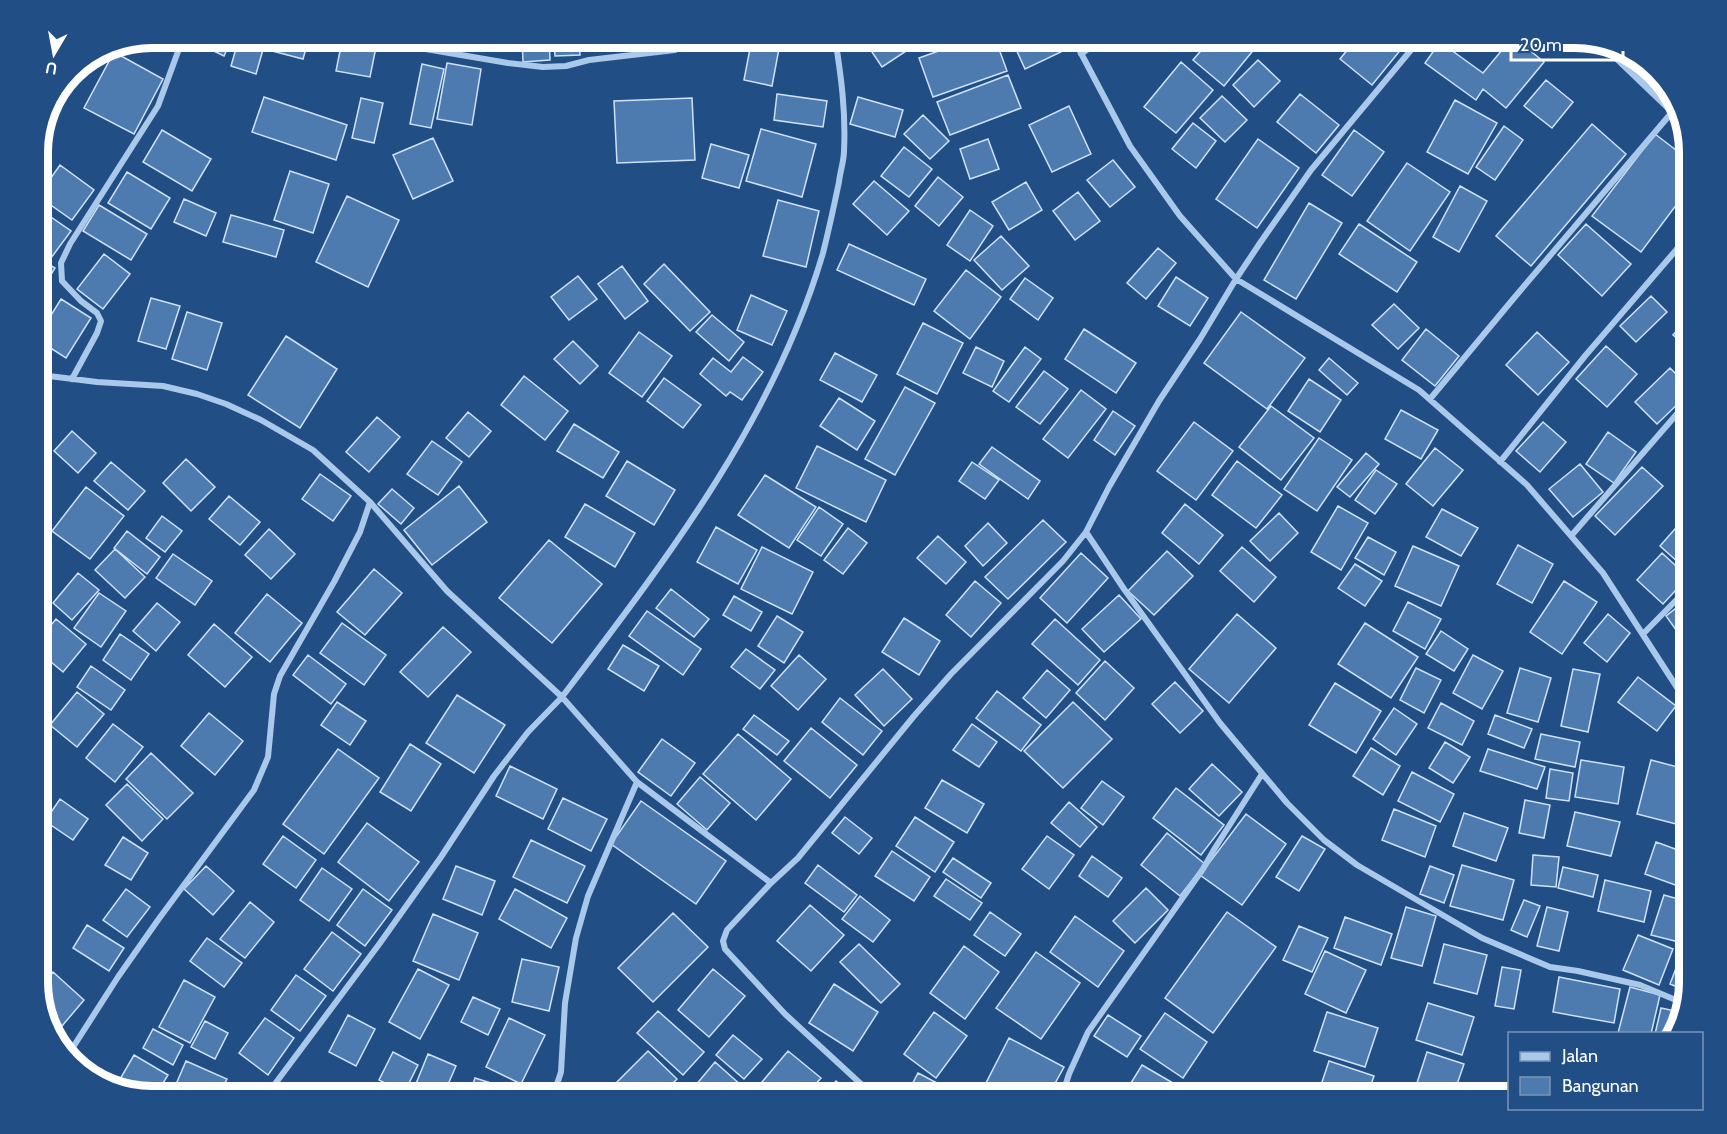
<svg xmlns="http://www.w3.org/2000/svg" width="1727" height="1134" font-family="Cabin,sans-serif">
<rect width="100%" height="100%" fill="#214f85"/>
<path fill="#4e7baf" stroke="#cee1f7" stroke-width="1.5" d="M152,38H162L159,50L128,42Z
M190,38H232L224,56L189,39Z
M239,38H260L266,39L256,74L231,66Z
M275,38H309L303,59L272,51Z
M522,38H549L550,60L523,62Z
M554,38H579L580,55L555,56Z
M654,38H708L707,47L654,40Z
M752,38H781L772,86L744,80Z
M868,38H926L882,67L864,40Z
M975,38H995L1007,71L933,97L919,58Z
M1011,38H1055L1061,52L1025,69Z
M1156,38H1183L1175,50Z
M1212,38H1245L1256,47L1224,86L1193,60Z
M1357,38H1391L1403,47L1372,85L1340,59Z
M1512,38H1515L1544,62L1506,108L1483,89L1476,100L1425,63L1440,42L1483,73Z
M342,41L376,47L370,77L336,71Z
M114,52L163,79L134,134L84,108Z
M1258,60L1280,81L1254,107L1233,85Z
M1181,62L1213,90L1176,133L1144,107Z
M447,63L481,69L472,125L437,119Z
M422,64L444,69L431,128L410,124Z
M1008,75L1021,108L950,135L937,102Z
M1546,80L1573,102L1552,128L1524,106Z
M777,94L827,101L823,127L774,120Z
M1300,94L1339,125L1316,153L1277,122Z
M1222,96L1247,120L1225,142L1200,118Z
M264,97L347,125L336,160L252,132Z
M858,97L903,110L895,137L850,124Z
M361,98L383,103L374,143L352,138Z
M692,98L695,160L617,163L614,101Z
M1455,100L1497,123L1468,174L1427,152Z
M1069,106L1091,154L1052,172L1029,125Z
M923,115L949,141L930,159L904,134Z
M1193,123L1216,141L1196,168L1172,149Z
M1592,124L1626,154L1531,266L1496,236Z
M1504,126L1523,140L1495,180L1476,167Z
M761,129L816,144L802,197L746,181Z
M162,130L211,159L192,191L143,162Z
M1354,130L1384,152L1352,196L1322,175Z
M1655,134L1689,160V188L1641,252L1592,216Z
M433,138L453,181L413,199L393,155Z
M988,139L999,169L970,179L960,149Z
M1258,139L1299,168L1257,228L1216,199Z
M711,144L749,155L739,188L702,178Z
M904,147L932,169L909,197L881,176Z
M1113,160L1135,187L1110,207L1087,180Z
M1407,163L1450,192L1410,251L1367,221Z
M60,165L94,190L72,220L38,196Z
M290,171L329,184L313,233L274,220Z
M127,172L170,198L151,229L108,203Z
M938,177L963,197L939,226L915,206Z
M874,181L909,211L887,235L853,204Z
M1026,182L1042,210L1009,230L992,202Z
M1460,186L1487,201L1459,252L1433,237Z
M1078,192L1100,221L1075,240L1053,211Z
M347,196L399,220L368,287L316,262Z
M184,199L216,213L206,236L174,222Z
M778,200L819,211L806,267L763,256Z
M1309,203L1342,223L1296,299L1264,280Z
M99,205L147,234L131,260L83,231Z
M38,208L71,231L51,258L38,248Z
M970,210L993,226L970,261L947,245Z
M231,215L284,230L276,257L223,242Z
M1359,224L1417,262L1397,292L1339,254Z
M1586,224L1631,264L1602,296L1558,255Z
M1001,236L1029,266L1002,290L974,260Z
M849,244L926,279L914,305L837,270Z
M1158,248L1176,263L1146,299L1127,283Z
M104,254L130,274L103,309L77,289Z
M38,258L55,268L38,296Z
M664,264L710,312L690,331L644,284Z
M622,266L648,301L625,319L598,284Z
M966,270L1001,297L970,339L934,311Z
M578,276L597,299L569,320L551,297Z
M1176,277L1208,298L1190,326L1158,306Z
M1025,278L1053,298L1038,320L1010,299Z
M751,295L787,311L772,345L737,330Z
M1651,296L1667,312L1636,342L1620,326Z
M151,298L180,306L166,349L138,341Z
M61,299L91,318L66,358L38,340V336Z
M1394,304L1419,328L1398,349L1372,325Z
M187,312L222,323L207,370L172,359Z
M1241,312L1305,358L1267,409L1204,363Z
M712,315L744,342L729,361L696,332Z
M1689,317V349L1673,335Z
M923,323L963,343L937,394L897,374Z
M1084,329L1136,363L1116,393L1065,359Z
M1426,329L1459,356L1435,386L1402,360Z
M639,332L672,356L642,397L609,373Z
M1537,332L1569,362L1538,395L1506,365Z
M286,336L337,369L300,428L248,395Z
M573,341L598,366L580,384L554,359Z
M1606,346L1637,374L1607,407L1576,379Z
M976,347L1004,361L992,387L963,373Z
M1025,347L1041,359L1009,402L993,391Z
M835,353L877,375L862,402L820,380Z
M743,357L763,372L742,400L730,392L726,396L700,374L713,358L731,372Z
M1329,358L1358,383L1347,395L1319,370Z
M1670,368L1689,387V393L1657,424L1635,402Z
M1044,371L1068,389L1040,424L1016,407Z
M524,376L568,411L545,440L501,405Z
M664,378L701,405L683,428L647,401Z
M1309,379L1341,400L1320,432L1288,411Z
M905,387L935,403L895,475L865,459Z
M1081,390L1106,409L1068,458L1043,439Z
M839,398L875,421L857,450L820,426Z
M1271,406L1314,438L1281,480L1239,447Z
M1401,410L1438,430L1421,459L1385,439Z
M1113,411L1135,426L1115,455L1094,440Z
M468,412L491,431L469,457L446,438Z
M377,417L400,437L369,472L346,452Z
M1194,422L1233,451L1196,500L1157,471Z
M1543,422L1566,442L1540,472L1516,451Z
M574,424L619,452L603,478L557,451Z
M72,431L96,453L78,473L54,451Z
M38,432L49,441L38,454Z
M1608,432L1636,452L1614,483L1586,464Z
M1319,438L1352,460L1317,511L1284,489Z
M432,441L462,462L438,495L407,474Z
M817,446L886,480L866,522L796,488Z
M992,447L1040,481L1028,499L979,464Z
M1435,448L1463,470L1433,506L1406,484Z
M1366,453L1379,464L1350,497L1337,487Z
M186,459L215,487L191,511L163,483Z
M627,461L675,490L654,525L606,496Z
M1237,461L1282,495L1256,528L1212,495Z
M111,462L145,491L128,510L94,481Z
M972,462L999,480L985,499L959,481Z
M1580,464L1603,492L1573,517L1549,489Z
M1642,467L1663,486L1615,535L1595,516Z
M1376,470L1397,484L1375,514L1355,500Z
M320,474L351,496L333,521L302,499Z
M765,475L816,507L789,548L738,515Z
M459,486L487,522L432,565L404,530Z
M86,487L124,516L90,559L52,531Z
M392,489L414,508L401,524L378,504Z
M229,496L260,522L240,545L209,519Z
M585,504L635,533L615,567L565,537Z
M1185,504L1223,535L1199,564L1162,533Z
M1338,506L1368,523L1341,570L1311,552Z
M819,507L843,524L821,556L797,540Z
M1442,509L1478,528L1461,556L1426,537Z
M1279,513L1298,533L1270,561L1250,541Z
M1689,513V570L1688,571L1660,546Z
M162,516L182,531L165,552L146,538Z
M1043,520L1066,542L1008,599L985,577Z
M988,523L1007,543L983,566L965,546Z
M716,527L757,550L738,584L697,562Z
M848,528L867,543L843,574L824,560Z
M269,529L295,554L271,579L245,555Z
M127,531L160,557L147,574L114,548Z
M938,536L966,562L946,584L917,558Z
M1368,537L1396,552L1384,575L1355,558Z
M549,540L602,584L552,643L499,598Z
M1518,545L1553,564L1532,603L1497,584Z
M1413,546L1459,566L1441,606L1395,586Z
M762,547L813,572L792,614L741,589Z
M1242,547L1276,577L1254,602L1220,571Z
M115,549L145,577L125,598L95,570Z
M1167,551L1193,576L1154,615L1128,591Z
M1081,553L1108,578L1067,623L1040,598Z
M1662,553L1688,577L1663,604L1637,580Z
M173,554L212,581L195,605L156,578Z
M1355,564L1382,581L1365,606L1338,588Z
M374,569L402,593L365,635L337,612Z
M78,573L99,590L72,620L53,603Z
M975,581L1001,603L971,637L946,615Z
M1564,581L1597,602L1562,654L1530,632Z
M671,589L709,619L694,637L656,608Z
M99,593L126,611L101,647L74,628Z
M267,594L302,623L270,662L235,633Z
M1119,595L1141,619L1104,652L1082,629Z
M734,596L762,612L751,631L723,615Z
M1689,598V643L1687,645L1666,616Z
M1408,602L1441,619L1425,649L1393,631Z
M157,603L180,622L156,651L133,631Z
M647,611L701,649L683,675L629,636Z
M1237,614L1276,648L1229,703L1189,669Z
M1608,614L1630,633L1607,662L1584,643Z
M777,616L803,632L784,663L758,646Z
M904,618L940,641L919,675L882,652Z
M56,619L86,644L63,672L38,651V641Z
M1055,619L1100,660L1078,685L1032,644Z
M342,623L386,655L364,685L320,653Z
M1365,623L1418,657L1391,698L1338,664Z
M214,624L252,657L225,687L188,655Z
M443,627L471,652L428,697L400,672Z
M1441,631L1468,649L1454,671L1426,654Z
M120,634L149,654L131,680L103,660Z
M623,645L659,666L644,691L608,669Z
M746,649L775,670L760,689L731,667Z
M308,655L346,684L331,704L293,675Z
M799,655L826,679L798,710L771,686Z
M1473,655L1503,671L1482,709L1453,693Z
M1105,661L1134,688L1105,720L1076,693Z
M91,666L125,690L111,710L77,687Z
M1416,668L1441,680L1424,713L1400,700Z
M1520,668L1551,678L1538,722L1507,713Z
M883,669L912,699L884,726L855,695Z
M1573,669L1600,674L1588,732L1561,726Z
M1047,670L1070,690L1046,718L1023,698Z
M1638,677L1676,706L1657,731L1618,702Z
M1175,682L1203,711L1180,733L1152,704Z
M1335,683L1381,711L1356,753L1309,725Z
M997,691L1041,725L1021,751L976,718Z
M77,692L104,714L77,747L50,725Z
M457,695L505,725L474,773L426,743Z
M840,698L882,731L863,755L822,722Z
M337,702L366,721L350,745L321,725Z
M1073,702L1112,739L1063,788L1024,751Z
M1441,703L1474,721L1462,745L1428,728Z
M1394,708L1417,724L1396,755L1373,739Z
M209,713L243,741L215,775L181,746Z
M754,715L789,741L777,755L743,729Z
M1495,715L1532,729L1524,748L1488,734Z
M113,724L143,747L115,782L86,758Z
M972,724L997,742L979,767L953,750Z
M811,728L857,765L830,798L784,761Z
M738,734L791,779L756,820L703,774Z
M1541,734L1580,742L1575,767L1535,759Z
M662,739L695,763L671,796L638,772Z
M1445,742L1470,757L1453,783L1429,768Z
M410,744L441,764L411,811L380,792Z
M1371,748L1400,766L1383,795L1353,776Z
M338,749L379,778L324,854L283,824Z
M1488,749L1545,767L1537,789L1480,771Z
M151,753L193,793L167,819L126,779Z
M1581,760L1624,767L1618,804L1575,797Z
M1651,760L1689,770V822L1688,827L1637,814Z
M1212,764L1242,792L1219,816L1189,789Z
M510,766L557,789L543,819L496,796Z
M1550,769L1573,773L1569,801L1546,798Z
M1412,772L1454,794L1440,822L1398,801Z
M700,777L730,803L707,830L677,804Z
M942,780L984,804L967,833L925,808Z
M1102,781L1124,797L1103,825L1081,808Z
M127,784L163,819L142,841L106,805Z
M1176,788L1224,825L1201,855L1153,818Z
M563,798L607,819L591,851L548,829Z
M60,799L88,819L73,840L45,821Z
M1525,800L1550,805L1544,838L1519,833Z
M641,801L726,861L696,904L611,844Z
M1069,802L1097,827L1080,847L1051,823Z
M1394,809L1436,826L1425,857L1382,840Z
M1575,812L1620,822L1611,856L1567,846Z
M1464,813L1508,828L1496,861L1453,846Z
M1246,814L1286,844L1242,905L1200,875Z
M845,817L872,838L859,854L832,833Z
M915,817L954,842L935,872L896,846Z
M367,823L419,862L389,901L338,862Z
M1167,833L1205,864L1180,896L1141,865Z
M283,836L316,860L296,888L263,864Z
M1047,836L1074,855L1049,889L1022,869Z
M1302,836L1325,849L1299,891L1276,877Z
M123,837L148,853L131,880L105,865Z
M531,840L585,866L567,903L513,877Z
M1656,842L1689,854V890L1645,874Z
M892,851L930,877L914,901L875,876Z
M1533,855L1559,857L1556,887L1531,885Z
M1092,856L1122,878L1108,897L1079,876Z
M953,858L991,883L981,898L943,872Z
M818,865L857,895L844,912L805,883Z
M1462,865L1514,880L1503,920L1450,906Z
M206,866L234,891L213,915L184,889Z
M456,866L495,881L482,915L443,899Z
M1430,866L1454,875L1444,903L1420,894Z
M1563,867L1598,875L1593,897L1558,888Z
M322,868L352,889L329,921L300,900Z
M946,879L982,903L970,920L934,896Z
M1605,880L1651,891L1644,922L1598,911Z
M1146,888L1168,910L1135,943L1113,921Z
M126,889L150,907L127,937L103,920Z
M363,889L392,910L365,946L337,925Z
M515,889L567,918L551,948L499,919Z
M1664,895L1689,902L1679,942L1651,935Z
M860,896L890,920L873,942L842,919Z
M1524,900L1540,906L1527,937L1511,930Z
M250,902L274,922L245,958L220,939Z
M810,905L844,935L811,971L777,941Z
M1406,907L1436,916L1422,966L1391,958Z
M1547,907L1568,912L1559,951L1537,946Z
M990,912L1021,934L1005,956L974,935Z
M1227,912L1276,947L1213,1033L1165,998Z
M673,913L708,947L653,1002L618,968Z
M433,914L478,933L459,980L413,961Z
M1075,916L1124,951L1098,987L1050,952Z
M1345,917L1392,934L1381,965L1334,948Z
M87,925L124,948L109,971L73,948Z
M1299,926L1328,938L1312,972L1283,960Z
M332,932L361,954L333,991L304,969Z
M1638,935L1673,949L1659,985L1623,970Z
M1689,936V955L1681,951Z
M207,938L242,963L224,987L190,961Z
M859,944L900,984L881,1003L840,962Z
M1444,944L1487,955L1477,994L1434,983Z
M964,946L999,972L965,1019L930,993Z
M1325,951L1366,970L1346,1013L1305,994Z
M1036,952L1080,983L1041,1039L996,1008Z
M522,959L559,967L549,1011L512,1002Z
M1678,963L1689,967V983L1687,991L1670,984Z
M1502,967L1521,970L1514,1009L1495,1006Z
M418,969L449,985L420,1039L389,1022Z
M713,969L745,996L709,1037L678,1010Z
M53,972L84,1000L62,1026L44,1012L38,990Z
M296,975L326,996L300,1031L271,1010Z
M1559,977L1620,989L1614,1023L1553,1012Z
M184,980L215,997L190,1043L159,1027Z
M834,984L878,1012L853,1051L809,1023Z
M1630,987L1660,995L1651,1034L1618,1033Z
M473,997L500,1009L488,1035L461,1022Z
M1428,1003L1474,1017L1462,1055L1416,1040Z
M1661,1008L1680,1012L1674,1034H1655Z
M658,1011L704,1052L683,1075L637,1033Z
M934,1012L967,1036L936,1078L904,1054Z
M1327,1012L1378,1028L1365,1067L1314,1051Z
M1165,1013L1207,1042L1183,1078L1140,1049Z
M348,1015L375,1029L356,1066L329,1052Z
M1108,1015L1141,1036L1127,1057L1094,1036Z
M265,1018L294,1038L268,1075L239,1053Z
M509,1018L545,1035L521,1084L486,1067Z
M205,1021L228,1033L215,1059L191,1047Z
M153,1029L183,1045L173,1065L143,1048Z
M50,1031L64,1039L59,1046L53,1040Z
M733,1035L762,1059L744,1079L716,1055Z
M1009,1038L1064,1067L1048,1096H1013L986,1083Z
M648,1051L677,1079L660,1096H623L613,1086Z
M788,1051L821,1078L805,1096H767L757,1088Z
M393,1052L418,1065L404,1093L379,1080Z
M1427,1052L1464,1064L1453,1096H1447L1416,1086Z
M428,1054L456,1066L443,1096H411Z
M134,1055L168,1075L155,1096L116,1086Z
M186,1061L227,1079L218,1096H171Z
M1329,1061L1374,1076L1367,1096H1326L1318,1094Z
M715,1062L742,1086L733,1096H695L690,1092Z
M76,1064L99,1078L98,1080L89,1077Z
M1142,1065L1185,1090L1180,1096H1123Z
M918,1073L939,1084L932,1096H906Z
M475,1078L516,1091L514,1096H469Z
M836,1081L855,1096H823Z"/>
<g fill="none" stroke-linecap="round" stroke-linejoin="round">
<path stroke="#aac8e9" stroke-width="6" d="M361,38L508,63L543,67L566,66L589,60L675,50
M835,38C841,75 846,112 844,151C844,161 840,172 839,182C834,206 829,229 823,253C774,420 666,560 562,697L637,782L771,883L727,930L723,941L725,949L785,1014L874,1096
M1073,38L1130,146L1180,216L1236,279L1419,390L1527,485L1603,573L1689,706
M1081,54L1103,38
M38,362L49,376
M38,379L49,376L97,382L163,386L197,394L226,404L261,420L313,450L370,502L360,532L334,582L280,676L274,694L268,757L254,790L158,920L118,977L68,1055
M72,379L97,333L101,321L97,313L81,301L62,281L61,263L70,244L158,106L183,38
M1430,399L1514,298L1673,111
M1500,462L1585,356L1689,235
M1086,532L1124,589L1220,723L1287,803L1324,840L1357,865L1482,938L1550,967L1578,971L1640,985L1683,1003
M1571,536L1689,400
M1643,634L1689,587
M771,883L798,858L914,716L951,674L1063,561L1086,532L1109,487L1159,401L1200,339L1236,279L1260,243L1311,170L1421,38
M266,1096L380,943L441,857L494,776L528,732L562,697L447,591L370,502
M553,1096L561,1072L565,1003L576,938L588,896L637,782
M1062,1096L1069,1074L1088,1032L1203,869L1215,848L1262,774"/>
<path stroke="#aac8e9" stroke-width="10" d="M1607,47L1680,117"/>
</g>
<path d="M0 0H1727V1134H0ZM152 48H1575A104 104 0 0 1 1679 152V982A104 104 0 0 1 1575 1086H152A104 104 0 0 1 48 982V152A104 104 0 0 1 152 48Z" fill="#214f85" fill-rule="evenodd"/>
<path fill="none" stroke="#fff" stroke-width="8" d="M152 48H1575A104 104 0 0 1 1679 152V982A104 104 0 0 1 1575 1086H152A104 104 0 0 1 48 982V152A104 104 0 0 1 152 48Z"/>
<rect x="1508" y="1032" width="195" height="78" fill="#214f85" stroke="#7a95b6" stroke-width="1.5"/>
<rect x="1520" y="1052" width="30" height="9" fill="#aac8e9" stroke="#7a95b6" stroke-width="1.5"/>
<text x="1562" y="1062" font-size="18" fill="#ffffff">Jalan</text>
<rect x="1520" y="1077" width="30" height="18" fill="#4e7baf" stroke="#7a95b6" stroke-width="1.5"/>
<text x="1562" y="1092" font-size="18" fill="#ffffff">Bangunan</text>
<g transform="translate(54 54) rotate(190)" stroke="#214f85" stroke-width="4.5" paint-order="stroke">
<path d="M0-4.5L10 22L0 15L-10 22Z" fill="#ffffff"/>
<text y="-9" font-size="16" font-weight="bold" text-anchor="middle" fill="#ffffff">U</text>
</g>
<path d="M1511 51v9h112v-9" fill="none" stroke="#ffffff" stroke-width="3"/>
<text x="1520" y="51" font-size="18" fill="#ffffff" stroke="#214f85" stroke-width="4.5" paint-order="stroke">20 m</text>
</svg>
